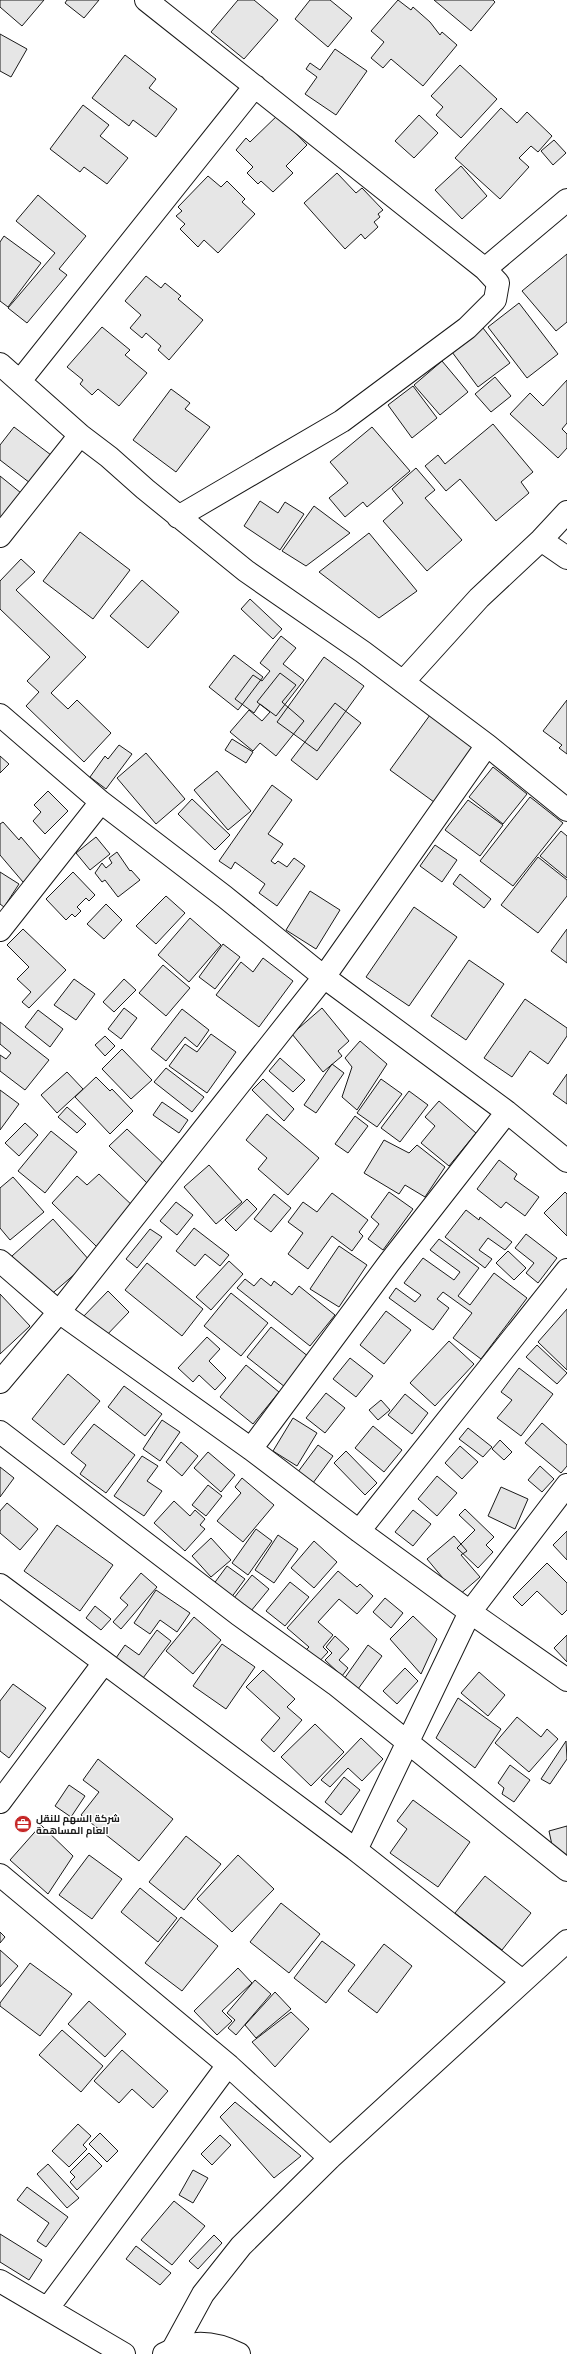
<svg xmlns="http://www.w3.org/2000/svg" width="567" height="2354" font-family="Ubuntu,Cairo,sans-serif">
<rect width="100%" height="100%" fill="#fff"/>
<path fill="#e6e6e6" stroke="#1a1a1a" d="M0,0H44L22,26L0,7Z
M67,0H99L84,18L65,3Z
M238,0H254L278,20L244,59L211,32Z
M310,0H330L352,18L328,47L295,19Z
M398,0L411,10L413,7L430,22L440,35L442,32L457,45L423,86L391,59L383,68L371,58L384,42L371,31Z
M434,0H493L495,2L471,31Z
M0,34L27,49L11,77L0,71Z
M335,49L367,71L336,115L305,94L317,77L306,69L310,63L320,70Z
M125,55L156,79L149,88L177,109L156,137L133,120L129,126L92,98Z
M460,65L497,99L461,138L436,115L443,107L431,96Z
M83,105L109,125L100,136L128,158L107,184L84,167L80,172L50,149Z
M501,108L517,123L527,112L552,136L538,152L531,146L519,158L529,167L500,199L455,158Z
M281,112L288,125L307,145L286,166L293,173L273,192L261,181L258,184L247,173L253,167L236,150L246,138L250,142Z
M419,115L438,133L414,158L395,141Z
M554,140L566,153L553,165L541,151Z
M461,166L487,196L462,219L435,190Z
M337,173L356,193L362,188L383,210L378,214L380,217L374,222L378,227L365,239L361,234L345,249L304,203Z
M208,176L221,187L227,181L245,199L242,202L255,214L218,253L204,240L198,247L180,229L185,224L176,216L182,211L178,207Z
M38,195L86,236L59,269L67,275L27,323L8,308L55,253L16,221Z
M4,236L41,263L8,307L0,301V242Z
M567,254V322L556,331L522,291Z
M146,276L161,288L165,283L181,296L178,299L203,320L169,360L158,350L161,346L146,333L142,338L130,328L141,315L125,301Z
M519,303L558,354L527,378L488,327Z
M102,327L130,350L125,355L147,373L119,406L98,389L92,395L80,384L83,380L67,367Z
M483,328L510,363L478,387L452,352Z
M442,361L468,392L440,415L414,385Z
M495,377L511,396L491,412L475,394Z
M567,380V423L562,429L567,434V448L558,458L510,414L530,393L543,406Z
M413,386L437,418L412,438L388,405Z
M171,389L190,403L185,409L210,427L176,472L133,440Z
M493,424L533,472L521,482L529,493L496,521L460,479L446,491L425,466L438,455L445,464Z
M14,427L55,458L34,486L0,460V445Z
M372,427L410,471L367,507L363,502L345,517L329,498L348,483L330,462Z
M416,468L435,490L425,498L462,540L427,571L383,521L403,503L392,489Z
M0,476L26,497L0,526Z
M260,501L278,513L285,502L304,514L280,550L244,526Z
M314,506L350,533L306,566L282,551Z
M80,532L130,570L93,619L43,581Z
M369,533L417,591L379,618L319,572Z
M21,559L35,572L16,590L86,657L51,693L68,709L77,700L111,733L84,762L26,706L39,692L27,681L50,657L0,609V581Z
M142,580L179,612L148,648L110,616Z
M250,599L282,629L273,639L241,609Z
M281,636L296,648L283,664L304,680L276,716L260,704L254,713L235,699L253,675L262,681L270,671L260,663Z
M234,655L263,677L238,710L209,687Z
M324,657L364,686L317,751L277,722Z
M280,673L296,685L282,702L304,721L276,756L260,743L253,751L230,732L249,710L262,721L270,712L257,702Z
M567,700V754L559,748L562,745L543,731Z
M335,703L361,723L317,780L291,760Z
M430,715L474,747L434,802L390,770Z
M232,739L253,752L246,763L225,750Z
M119,745L132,754L106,789L90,777L105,756L108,759Z
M146,753L185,799L156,824L117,778Z
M0,756L9,764L0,773Z
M493,767L527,794L503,824L469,797Z
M217,771L251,811L228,830L194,790Z
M272,785L292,800L268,834L283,844L271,861L275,864L278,861L287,867L294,858L305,866L277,906L259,893L265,884L235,862L231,869L219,861Z
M48,791L68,811L45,834L33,821L41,812L34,805Z
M530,797L563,823L513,886L480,861Z
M192,799L230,835L215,850L178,814Z
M468,800L503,825L480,856L445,830Z
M3,822L19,840L21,837L44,864L23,882L0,855V824Z
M561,831L567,836V878L540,856Z
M96,837L110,854L90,870L76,853Z
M435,845L457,860L442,882L420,866Z
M117,852L130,871L131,870L140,880L118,897L105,880L102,882L95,873L102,863L106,868L112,863L109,858Z
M538,857L567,880V896L538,933L501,905Z
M0,872L19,884L4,907L0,904Z
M73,872L95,895L89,901L86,898L77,907L81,911L75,917L72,914L66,920L46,899Z
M460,874L491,899L484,908L453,884Z
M310,891L340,910L316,949L286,930Z
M166,896L185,913L156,944L136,926Z
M106,904L122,920L104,939L87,924Z
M414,907L457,937L409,1006L366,977Z
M190,918L221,945L189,982L158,955Z
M23,929L66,970L29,1008L22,1002L31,992L17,979L29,967L7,945Z
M567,929V963L551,951Z
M223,944L240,957L215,989L199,977Z
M263,958L293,981L259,1027L216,995L241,962L253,972Z
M469,960L504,984L466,1040L431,1016Z
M163,965L190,988L166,1016L139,993Z
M74,979L95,994L76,1020L54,1005Z
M124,979L136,990L114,1012L103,1002Z
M525,999L567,1028V1036L548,1064L530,1051L512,1077L484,1058Z
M124,1008L137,1018L121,1039L108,1029Z
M322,1008L349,1041L338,1051L342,1056L323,1072L292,1034Z
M182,1009L209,1030L197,1047L185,1037L166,1061L151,1049Z
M38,1010L63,1029L50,1047L25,1027Z
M0,1022L49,1060L25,1090L0,1071V1055L6,1059L11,1053L0,1044Z
M211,1034L236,1052L207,1093L169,1066L185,1044L197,1052Z
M105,1036L115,1046L105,1056L95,1045Z
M360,1041L387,1064L357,1110L342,1097L352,1067L345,1058Z
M122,1049L152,1080L131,1099L102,1069Z
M280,1058L305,1080L293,1092L269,1071Z
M332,1064L344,1073L316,1113L304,1105Z
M166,1068L204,1097L192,1112L154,1082Z
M67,1072L83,1089L57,1113L41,1095Z
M567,1074V1104L553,1094Z
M96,1077L110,1091L112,1089L133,1111L110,1134L75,1097Z
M263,1079L294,1109L284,1121L252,1090Z
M381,1079L402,1094L377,1127L357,1113Z
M0,1090L19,1104L0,1130Z
M409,1091L428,1105L400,1142L381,1128Z
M439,1101L476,1133L449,1166L421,1143L435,1126L425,1117Z
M162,1102L188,1120L179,1133L153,1115Z
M67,1107L86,1124L77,1133L58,1117Z
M267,1114L319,1158L288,1195L258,1169L267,1158L246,1140Z
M355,1116L368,1126L348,1153L335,1144Z
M25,1123L38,1135L19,1156L5,1143Z
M127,1129L167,1167L149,1185L109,1146Z
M51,1131L77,1152L45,1193L18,1171Z
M384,1140L409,1153L417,1145L445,1167L425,1197L405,1185L399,1194L364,1173Z
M499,1160L517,1174L514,1179L539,1197L525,1216L506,1202L501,1208L477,1189Z
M209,1165L242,1202L216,1224L184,1187Z
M99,1174L135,1208L97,1247L52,1203L77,1176L87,1185Z
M13,1177L44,1212L10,1240L0,1228V1188Z
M389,1192L413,1209L383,1250L368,1239L379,1224L371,1217Z
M565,1192L567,1194V1236L544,1213Z
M332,1193L368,1220L359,1232L363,1236L352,1251L332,1236L308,1269L288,1254L303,1233L288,1222L303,1202L317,1212Z
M274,1194L291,1208L271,1232L254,1219Z
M247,1199L257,1209L236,1231L225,1220Z
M176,1202L193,1215L177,1235L160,1221Z
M466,1210L479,1220L480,1217L512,1242L505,1250L488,1238L479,1250L492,1259L485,1268L445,1237Z
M53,1219L90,1261L48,1297L12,1256Z
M194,1228L229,1255L220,1266L205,1254L195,1266L176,1251Z
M150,1229L162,1237L137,1268L126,1259Z
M526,1234L557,1258L538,1283L526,1273L534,1263L515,1248Z
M439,1239L479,1268L458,1296L470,1305L494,1273L527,1298L481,1359L453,1338L472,1313L443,1292L437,1299L449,1308L433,1330L389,1298L396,1288L415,1302L421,1295L404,1283L423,1258L454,1280L460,1272L430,1250Z
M339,1246L367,1265L339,1307L310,1289Z
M508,1251L526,1268L514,1280L496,1263Z
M229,1261L243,1274L211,1310L196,1297Z
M147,1263L203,1309L182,1336L125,1290Z
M261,1278L271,1286L274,1281L292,1295L299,1286L335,1315L310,1346L237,1288L245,1279L254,1286Z
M108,1291L129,1312L102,1340L81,1319Z
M231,1293L268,1323L241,1356L204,1326Z
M0,1294L30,1326L0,1354Z
M567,1309V1370L538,1342Z
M386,1311L411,1330L384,1364L360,1345Z
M271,1327L309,1357L285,1387L247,1357Z
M207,1337L220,1349L209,1361L226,1378L215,1390L199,1375L193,1382L178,1368Z
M449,1341L474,1364L435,1406L410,1383Z
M537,1345L567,1373L557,1384L526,1357Z
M350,1358L373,1376L356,1397L333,1379Z
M246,1365L279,1392L253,1424L220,1397Z
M519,1368L553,1394L521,1436L497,1418L512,1400L501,1392Z
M68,1374L100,1401L64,1445L32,1419Z
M124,1386L162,1414L145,1436L108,1407Z
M326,1393L345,1408L325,1433L306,1418Z
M405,1394L428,1413L412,1434L388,1415Z
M381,1400L390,1410L378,1420L369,1410Z
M293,1418L317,1433L297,1466L273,1451Z
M162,1420L180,1432L160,1461L143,1449Z
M542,1423L567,1445V1466L561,1473L525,1443Z
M94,1424L135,1455L106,1493L80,1474L86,1465L71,1453Z
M373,1426L402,1450L384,1472L355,1448Z
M468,1428L492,1447L483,1457L459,1439Z
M500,1440L512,1452L504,1460L492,1449Z
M181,1442L198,1456L182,1476L166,1462Z
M318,1445L333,1456L307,1491L292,1480Z
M460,1446L478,1462L462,1479L445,1463Z
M346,1451L377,1483L365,1495L334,1463Z
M208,1452L235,1475L221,1492L194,1468Z
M142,1456L158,1466L147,1481L162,1491L144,1516L114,1496Z
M540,1466L554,1479L542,1492L528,1480Z
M0,1467L14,1478L0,1497Z
M437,1476L457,1493L437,1516L418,1499Z
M242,1478L274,1505L243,1542L217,1521L241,1493L235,1487Z
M208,1485L222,1496L206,1516L192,1505Z
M501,1487L528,1499L515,1529L488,1516Z
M174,1501L190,1516L195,1510L205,1519L200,1525L205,1529L185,1551L154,1523Z
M7,1503L38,1529L20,1550L0,1533V1511Z
M465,1509L494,1537L486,1545L493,1552L478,1568L457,1548L475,1530L459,1515Z
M413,1510L431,1524L413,1546L395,1532Z
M57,1525L113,1565L80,1611L24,1571Z
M256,1529L272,1541L248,1575L232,1563Z
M567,1531V1560L553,1545Z
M278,1535L298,1549L274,1583L255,1570Z
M454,1536L467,1551L461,1555L480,1577L458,1596L427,1559Z
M211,1538L231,1560L211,1577L192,1556Z
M314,1541L337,1562L314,1588L291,1568Z
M547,1563L567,1583V1610L562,1615L537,1591L522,1606L513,1597Z
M227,1566L245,1579L228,1602L210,1589Z
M338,1571L357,1587L360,1584L373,1596L357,1614L339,1599L318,1622L333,1635L323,1647L328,1652L316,1665L303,1653L309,1647L287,1628Z
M141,1573L157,1587L121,1629L113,1622L128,1605L120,1598Z
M252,1575L269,1589L251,1611L234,1598Z
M290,1582L309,1597L285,1626L266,1611Z
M156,1590L190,1613L177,1632L160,1620L150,1634L134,1623Z
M385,1598L403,1613L391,1628L373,1612Z
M95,1606L111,1619L101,1630L86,1618Z
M413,1616L437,1639L421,1674L390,1639Z
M194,1617L221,1640L193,1674L166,1651Z
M157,1630L171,1641L143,1678L116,1658L125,1645L139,1655Z
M567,1635V1662L554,1648Z
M335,1636L349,1649L339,1660L348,1668L342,1676L325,1660L332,1653L326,1647Z
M222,1644L255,1667L226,1709L193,1686Z
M368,1645L382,1656L358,1689L344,1679Z
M405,1668L418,1681L397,1704L383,1691Z
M263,1670L295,1699L287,1707L302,1720L274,1752L261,1740L280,1718L246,1687Z
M479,1672L505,1695L488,1716L461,1693Z
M13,1684L46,1708L9,1758L0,1751V1701Z
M458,1698L501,1729L475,1768L436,1738Z
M517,1717L541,1737L547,1729L558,1739L529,1772L495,1743Z
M315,1724L344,1752L311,1786L281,1757Z
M361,1738L383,1759L362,1781L348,1768L330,1787L321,1780Z
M566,1741L567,1759L550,1784L541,1779Z
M98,1759L173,1819L139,1861L81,1815L99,1792L83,1780Z
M510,1765L530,1780L514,1802L502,1794L504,1788L498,1783Z
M344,1777L360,1790L341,1815L325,1802Z
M69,1785L85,1796L71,1817L55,1806Z
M413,1800L470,1842L438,1887L390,1853L407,1829L397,1821Z
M41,1825L73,1856L48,1894L10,1860Z
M567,1826V1856L555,1859L549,1831Z
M186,1836L221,1864L184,1910L149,1882Z
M89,1855L122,1879L92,1919L59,1895Z
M238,1855L274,1889L232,1932L197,1899Z
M485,1876L531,1913L502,1950L455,1913Z
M140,1888L177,1918L158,1942L121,1912Z
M281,1903L320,1934L289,1973L250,1942Z
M181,1917L218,1946L182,1991L145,1963Z
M0,1932L5,1937L0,1943Z
M322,1941L355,1965L326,2003L294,1978Z
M384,1944L412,1966L377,2013L348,1991Z
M0,1950L18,1966L0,1987Z
M30,1963L72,1994L40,2036L0,2006V2003Z
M238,1968L252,1983L222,2011L232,2021L217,2035L194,2011Z
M255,1980L271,1994L236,2035L228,2028L235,2020L227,2013Z
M275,1992L291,2009L256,2038L245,2025Z
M89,2001L126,2034L105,2057L68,2024Z
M291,2012L309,2029L275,2067L252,2042Z
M62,2030L103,2066L81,2092L39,2055Z
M122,2050L168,2091L153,2108L132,2089L119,2103L94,2081Z
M235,2102L301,2156L274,2178L220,2117Z
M78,2124L91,2136L83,2145L87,2149L69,2167L52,2151Z
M100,2133L118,2151L107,2162L89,2144Z
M220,2135L231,2145L212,2165L201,2154Z
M89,2153L102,2166L77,2190L70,2182L75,2177L70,2172Z
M48,2164L79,2198L67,2208L37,2174Z
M193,2170L208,2178L193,2203L179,2195Z
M27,2187L68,2217L46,2247L37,2241L49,2223L17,2200Z
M174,2201L205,2226L172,2265L141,2240Z
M0,2234L42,2260L29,2280L0,2262Z
M214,2235L222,2243L198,2269L189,2261Z
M136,2246L171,2273L160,2285L126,2259Z"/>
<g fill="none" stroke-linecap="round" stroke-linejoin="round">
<defs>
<path id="minor" d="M146,0L485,269
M0,364L80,435L109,457L145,489L246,571L363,652L487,745L567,810
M20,381L255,86
M178,517L342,421L467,328L495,300L498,283L485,269L567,200
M0,536L80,435
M541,540L567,558
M403,682L479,598L541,540L567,512
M0,715L101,802L225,897L324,977L507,1112L567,1161
M0,930L101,802
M0,1261L59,1312L251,1449L359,1531L470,1612L567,1680
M0,1382L59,1312L324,977L487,745
M0,1432L238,1614L335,1684L567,1870
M251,1449L389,1263L507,1112
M359,1531L567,1270
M0,1585L356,1850L522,1981
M0,1802L103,1664
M356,1850L470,1612L567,1485
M0,1875L228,2065L330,2158
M0,2281L124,2354
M48,2308L228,2065
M173,2349L203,2294L241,2246L330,2158L567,1941"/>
<path id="tertiary" d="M164,2354C190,2339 214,2341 239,2354"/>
</defs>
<use href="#minor" stroke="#1a1a1a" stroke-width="24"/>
<use href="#tertiary" stroke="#1a1a1a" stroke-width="24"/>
<use href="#minor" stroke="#fff" stroke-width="22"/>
<use href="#tertiary" stroke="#fff" stroke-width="22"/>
</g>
<defs>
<symbol id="office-disc" viewBox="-11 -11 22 22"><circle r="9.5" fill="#c62828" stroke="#fff"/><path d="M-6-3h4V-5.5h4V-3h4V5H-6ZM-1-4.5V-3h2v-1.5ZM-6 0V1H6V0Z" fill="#fff"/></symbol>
</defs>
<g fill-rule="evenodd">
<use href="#office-disc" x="13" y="1814" width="20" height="20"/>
</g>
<g text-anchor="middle" stroke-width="3" stroke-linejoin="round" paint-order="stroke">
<g font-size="10" font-weight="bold" fill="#1a1a1a" stroke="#fff" text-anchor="start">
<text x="36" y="1822">شركة السهم للنقل<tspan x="36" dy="12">العام المساهمة</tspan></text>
</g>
</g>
</svg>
